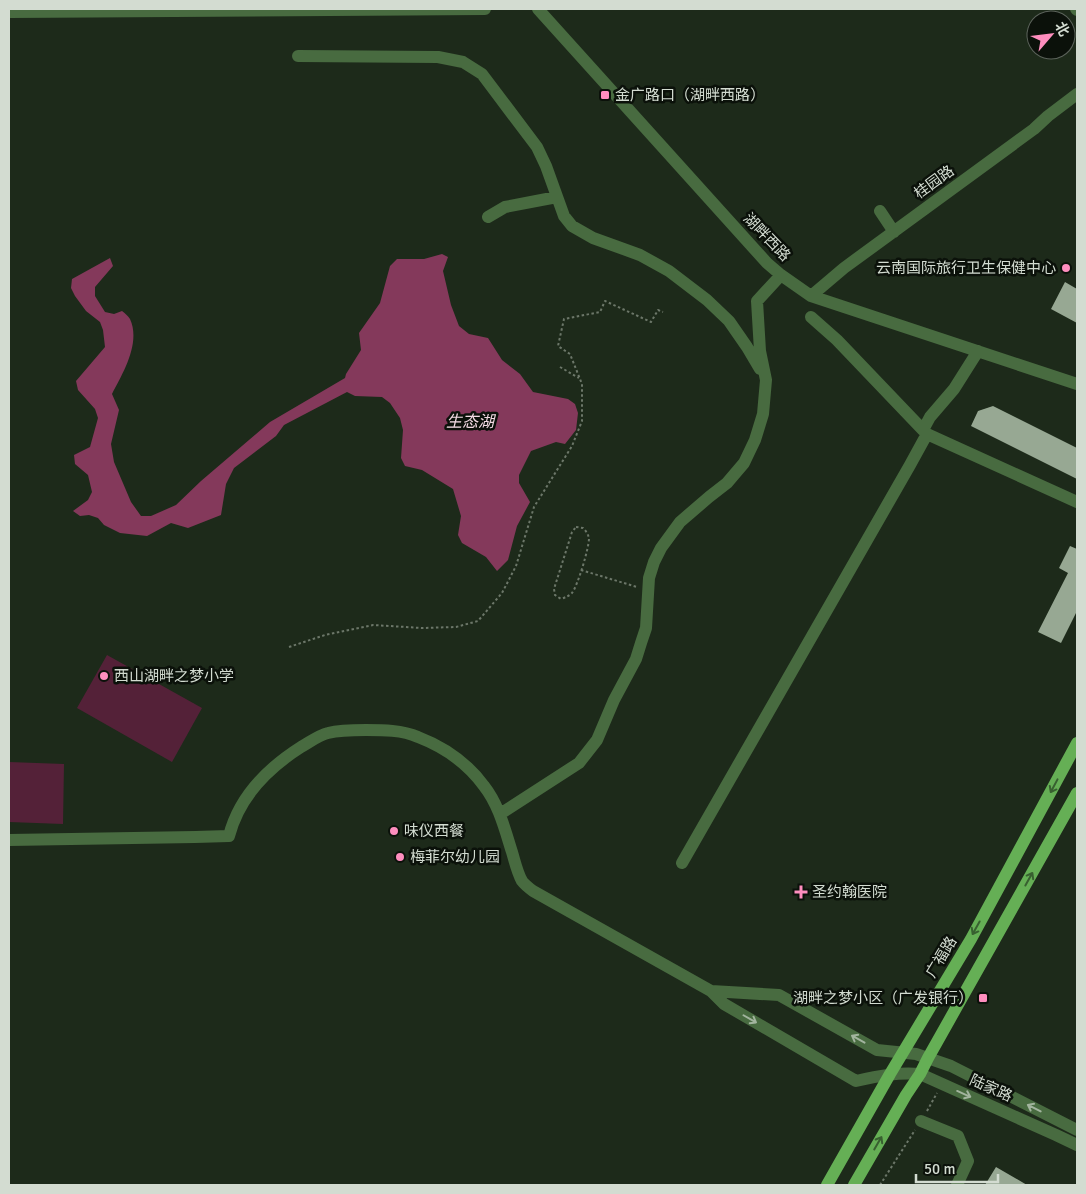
<svg xmlns="http://www.w3.org/2000/svg" width="1086" height="1194" font-family="Signika,'Noto Sans SC',sans-serif">
<rect width="100%" height="100%" fill="#1d2a1a"/>
<path fill="#542138" d="M107,655L202,708L172,762L77,708Z
M9,762L64,764L63,824L9,822Z"/>
<path fill="#84395b" d="M442,254L448,257L443,271L451,305L459,326L469,334L488,338L502,360L520,374L533,392L568,399L575,404L578,413L576,430L565,444L556,442L531,451L519,475V483L530,502L517,526L508,560L497,571L486,557L462,543L458,535L461,516L453,489L422,470L405,466L401,458L403,430L400,418L390,403L382,397L355,396L347,392L284,425L276,436L234,468L226,484L221,515L188,528L171,523L147,536L120,533L104,525L98,518L89,515L80,516L73,511L88,500L92,492L88,475L75,464L74,455L90,447L98,418L95,409L78,390L76,381L105,347L103,330L100,322L86,311L75,296L71,288L72,279L110,258L113,266L95,287V296L105,312L114,314L122,311C125,313 128,316 130,319C141,343 123,373 112,394L119,410L111,444L114,462L131,502L141,516H151L176,505L201,481L270,422L345,378L346,374L361,350L359,333L380,303L390,266L397,259H424Z"/>
<path fill="#97a893" d="M1065,282L1077,289V323L1051,309Z
M993,406L1077,448V479L971,426L978,411Z
M1070,546L1077,549V611L1061,643L1038,632L1068,573L1059,568Z
M996,1167L1027,1185H985Z"/>
<g fill="none" stroke-linecap="round" stroke-linejoin="round">
<path stroke="#6c7769" stroke-width="2" stroke-dasharray="2.5 2.5" stroke-linecap="butt" d="M560,367L579,378
M576,527L583,528C586,531 588,534 589,538C589,548 578,585 572,593C569,596 566,597 561,599L555,595L554,589L572,532Z
M581,570L637,587
M289,647L325,635L373,625L422,628L456,627L478,621L502,593L516,566L534,507L572,446L582,421V384L570,354L558,346L564,319L600,312L605,301L651,322L658,310L663,312
M927,1111L937,1093
M880,1185L915,1130"/>
<path stroke="#486b40" stroke-width="12" d="M538,9L767,263L781,275L811,296L1077,384
M1076,9L1077,10
M9,12L485,9
M298,56L438,57L463,62L482,74L537,147L546,166L564,216L572,226L593,238L640,255L669,271L707,300L729,321L747,347L760,369
M880,211L894,232
M488,217L505,207L557,197
M811,296L844,268L1034,129L1048,116L1077,94
M811,317L837,340L923,430
M927,434L1077,502
M927,434L923,430L930,417L954,389L978,351
M500,814L579,763L597,740L614,700L636,659L641,643L646,628L649,578L654,562L661,548L680,522L709,497L727,483L744,463L755,440L763,414L766,380L760,351L757,301L781,275
M9,840L195,837L229,836C239,797 268,768 301,747C310,742 319,735 328,733C340,730 354,730 366,730C383,730 402,730 418,737C444,747 468,764 484,786C499,805 505,830 512,852C515,862 517,872 522,881C525,885 529,888 533,891L711,991L724,1004L856,1081C878,1076 898,1072 920,1074L1056,1135L1077,1145
M682,863L910,465L927,434
M711,991L779,995L877,1050L916,1054L951,1066L1077,1130
M921,1121L958,1136L968,1161L957,1185"/>
<path stroke="#65af55" stroke-width="12" d="M827,1185L890,1074L971,939L1077,743
M854,1185L906,1095L920,1074L928,1058L1077,793"/>
</g>
<defs><path id="oneway-shaft" d="M-6 0H5M1.5-3L5.5 0L1.5 3" fill="none" stroke-width="1.6" stroke-linecap="round" stroke-linejoin="round" transform="scale(1.25)"/></defs>
<g stroke="#386030">
<use href="#oneway-shaft" transform="translate(1054 786) rotate(118)"/>
<use href="#oneway-shaft" transform="translate(1029 879) rotate(-61)"/>
<use href="#oneway-shaft" transform="translate(976 928) rotate(119)"/>
<use href="#oneway-shaft" transform="translate(878 1143) rotate(-60)"/>
</g>
<g stroke="#a2b49e">
<use href="#oneway-shaft" transform="translate(750 1019) rotate(30)"/>
<use href="#oneway-shaft" transform="translate(858 1039) rotate(-151)"/>
<use href="#oneway-shaft" transform="translate(964 1094) rotate(24)"/>
<use href="#oneway-shaft" transform="translate(1034 1108) rotate(-153)"/>
</g>
<g fill="#fe8ebe" stroke="#0b110a" stroke-width="2">
<rect x="600" y="90" width="10" height="10" rx="2.5"/>
<circle cx="1066" cy="268" r="5"/>
<circle cx="104" cy="676" r="5"/>
<circle cx="394" cy="831" r="5"/>
<circle cx="400" cy="857" r="5"/>
<path d="M798.5 884.5h5v5h5v5h-5v5h-5v-5h-5v-5h5z"/>
<rect x="978" y="993" width="10" height="10" rx="2.5"/>
</g>
<g text-anchor="middle" stroke-width="5" stroke-linejoin="round" paint-order="stroke">
<g font-size="15" fill="#d3dcd1" stroke="#0b110a" text-anchor="start">
<text x="615" y="100">金广路口（湖畔西路）</text>
<text x="1056" y="273" text-anchor="end">云南国际旅行卫生保健中心</text>
<text x="114" y="681">西山湖畔之梦小学</text>
<text x="404" y="836">味仪西餐</text>
<text x="410" y="862">梅菲尔幼儿园</text>
<text x="812" y="897">圣约翰医院</text>
<text x="973" y="1003" text-anchor="end">湖畔之梦小区（广发银行）</text>
</g>
<g font-size="15" fill="#d3dcd1" stroke="#0b110a">
<text transform="translate(934 182) rotate(-36)" y="5">桂园路</text>
<text transform="translate(767 237) rotate(46)" y="5">湖畔西路</text>
<text transform="translate(941 957) rotate(-59)" y="5">广福路</text>
<text transform="translate(991 1088) rotate(24)" y="5">陆家路</text>
</g>
<g font-size="16" font-style="italic" fill="#f2dae3" stroke="#0b110a">
<text x="470" y="427">生态湖</text>
</g>
</g>
<rect width="1086" height="1194" fill="none" stroke="#d3dcd1" stroke-width="20"/>
<g transform="translate(1051 35) rotate(62)"><circle r="24" fill="#0b110a" stroke="#5b625a"/>
<path d="M0-4L9 19L0 12L-9 19Z" fill="#fe8ebe"/>
<text y="-8" font-size="14" font-weight="bold" text-anchor="middle" fill="#d3dcd1">北</text>
</g>
<path d="M916 1174v8h82v-8" fill="none" stroke="#d3dcd1" stroke-width="2.5"/>
<text x="924" y="1174" font-size="15" fill="#d3dcd1" stroke="#0b110a" stroke-width="4" paint-order="stroke">50 m</text>
</svg>
